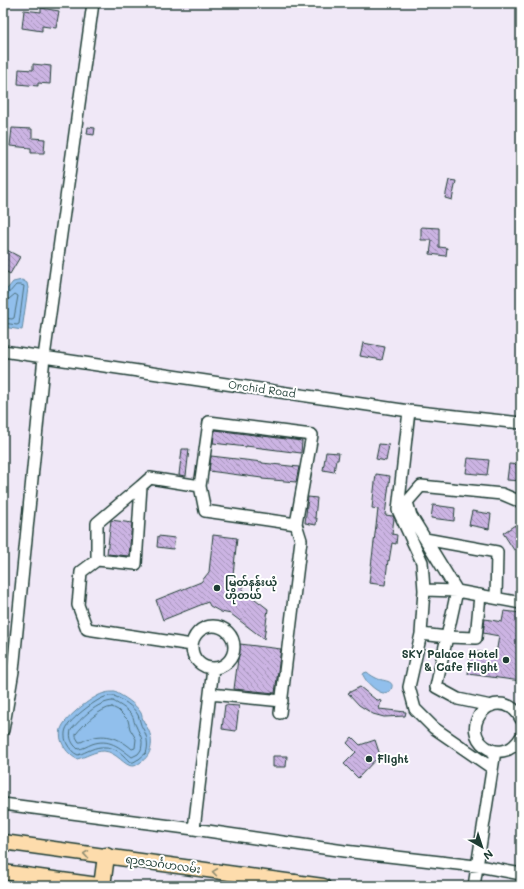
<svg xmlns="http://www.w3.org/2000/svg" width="524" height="889" font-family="Mali,'Noto Sans Myanmar',sans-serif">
<defs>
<pattern id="building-back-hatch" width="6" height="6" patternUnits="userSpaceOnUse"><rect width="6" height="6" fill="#ccb4e3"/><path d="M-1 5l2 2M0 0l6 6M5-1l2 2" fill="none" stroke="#a594b9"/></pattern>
</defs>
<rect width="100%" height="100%" fill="#f0e8f7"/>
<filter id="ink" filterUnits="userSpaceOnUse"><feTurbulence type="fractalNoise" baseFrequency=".025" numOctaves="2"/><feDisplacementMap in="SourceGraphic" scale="8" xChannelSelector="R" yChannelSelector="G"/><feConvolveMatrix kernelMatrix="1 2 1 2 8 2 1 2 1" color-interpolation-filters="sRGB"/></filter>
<g filter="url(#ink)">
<path fill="#91bfec" stroke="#638ba2" d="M22,280L27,283L28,288L22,330L3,327V292L8,288L13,282Z
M367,672C370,675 374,677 378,679C385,681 397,681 390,691C389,692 384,693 383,693C375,691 366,682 363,675L364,673Z
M115,692C124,697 135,703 141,713C142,715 142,719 144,722C145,724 147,727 148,729C154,741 152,755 141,762C138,764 136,766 133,766C125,767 117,752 104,751C94,751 86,757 77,759C66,754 55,737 63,725C69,715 94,695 105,693C108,692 111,692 115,692Z"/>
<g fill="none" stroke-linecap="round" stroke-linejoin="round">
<path stroke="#4d717e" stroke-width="1" d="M3,295C9,295 12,289 16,285H21L24,286L19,324L17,325L3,323
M3,300L9,299L15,294L18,296L14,318L12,319L3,318
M114,696C123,700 133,706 138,715C140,720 140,724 143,729C147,735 149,746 146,753C144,755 141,757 139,759C136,760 134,763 131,762C128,761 126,758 124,756C119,751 112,747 105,747C95,746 87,752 78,755C73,753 70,749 67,744C65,740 64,734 66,729C69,720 95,700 105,697C107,696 111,696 114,696Z
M113,701C120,705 129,710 133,717C134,720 134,723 136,726C140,736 144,738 141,750L138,754L132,757C119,747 109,738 92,744C87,746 83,749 78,749C72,744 69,738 71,730C82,718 96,702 113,701Z
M112,707L118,710L128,720L130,729L136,739L135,748L132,749C116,735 100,732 81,742H79L76,737V734C83,725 100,708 112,707Z"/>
</g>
<path fill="url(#building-back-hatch)" stroke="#1f3d34" d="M41,8L59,11L56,28L42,26V31L22,28L24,10L41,12Z
M33,64L51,66L50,84L38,83V86L18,84L19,69L33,70Z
M88,127L95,128L94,135L87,134Z
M12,128L32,129V138L45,139L44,153H31V148L10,146Z
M449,180L456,181L452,200L445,198Z
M421,227L439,228V247L447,248L446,256L430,254L432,240H421Z
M3,248L20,257L10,274L3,270Z
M363,343L385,347L382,360L360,356Z
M215,430L302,441L301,453L246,446V447L213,443Z
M379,444L389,445L386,461L376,459Z
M182,449H189L186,476L179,475Z
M326,452L339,453L338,460H336L334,472L323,470Z
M211,456L262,462V463L299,467L296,482L262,479V478L209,471Z
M468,458L489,460L487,475L466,473Z
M509,464L521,465V481L507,480Z
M376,474L390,476L385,515L393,516L394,518L392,534L397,535L396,544L392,543L389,561L388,560L385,585L369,583L378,509L372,508Z
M308,497L317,498L315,518H317L316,525L305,523Z
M433,505L455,508L454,521L431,518Z
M472,511L491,514L489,529L469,525Z
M111,520L132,523L129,556L107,554Z
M515,525L521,534V545L514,550L503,533Z
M213,535L237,538L233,575L245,585L242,589L268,609L264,639L231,614L221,612L210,606L208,602L163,620L156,600L201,582L209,572Z
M158,536L175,538L173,549L157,547Z
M504,611L521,613V681L468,674L471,651L496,654L499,636L483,633L485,619L502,622Z
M240,644L281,649L275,693L234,689Z
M360,687L375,699L381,701L379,709L406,712L405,716L384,717L373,714L359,705L348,693Z
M225,705L239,706L236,731L222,729Z
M352,737L360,745L375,740L380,755L358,778L344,764L356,752L347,743Z
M273,756H287L286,767H273Z"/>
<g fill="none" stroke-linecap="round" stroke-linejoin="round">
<defs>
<path id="minor" d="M3,351L409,411L521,423
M409,411L398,510L422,562L424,590L457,591
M200,486L205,511L296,524
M425,539L497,552L496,598
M97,560V523L141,486
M424,590L421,634L409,687L415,709L434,728L492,768
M457,591L411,516L407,502L421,486L502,494L521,502
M192 647a21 21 0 1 1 42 0a21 21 0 1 1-42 0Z
M421,634L447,637L476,638L480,595
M192,645L87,629L78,605L81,572L97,560L136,564L141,486L150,478L200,486L209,422L312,435L296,524L301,540L280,713
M210,694L282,701
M491,706L458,699L436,687L457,591L521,603
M521,719C517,711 510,704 499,704C493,704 487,707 483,711C458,737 501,771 521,737
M3,730L13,671L44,357L93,3
M3,804L194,829L344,851L484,867L521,874
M194,829L213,668
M474,886L495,751"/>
<path id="major" d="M3,842L323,886
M3,872L105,886"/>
<path id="highway" d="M102,886L106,856
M295,886V883"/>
</defs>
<use href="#minor" stroke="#1f3d34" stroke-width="14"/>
<use href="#major" stroke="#1f3d34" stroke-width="17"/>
<use href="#highway" stroke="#1f3d34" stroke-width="19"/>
<use href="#minor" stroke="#fff" stroke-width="11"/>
<use href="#major" stroke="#fddcac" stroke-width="14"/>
<use href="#highway" stroke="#fddcac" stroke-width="16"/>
</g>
<defs><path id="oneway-chevron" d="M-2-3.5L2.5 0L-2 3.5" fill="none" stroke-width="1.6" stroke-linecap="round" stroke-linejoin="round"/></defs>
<g stroke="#8e8c70">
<use href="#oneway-chevron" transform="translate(86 854) rotate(-172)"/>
<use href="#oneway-chevron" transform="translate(215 872) rotate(-172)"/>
</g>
</g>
<g fill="#1f3d34" stroke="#fff" stroke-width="1.5">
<circle cx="217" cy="588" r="4"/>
<circle cx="506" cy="660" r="4"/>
<circle cx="369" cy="759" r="4"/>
</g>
<g text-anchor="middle" stroke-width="4" stroke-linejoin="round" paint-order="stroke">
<g font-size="11" fill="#1f3d34" stroke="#fff">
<text transform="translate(262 389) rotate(8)" y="4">Orchid Road</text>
<text transform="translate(163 864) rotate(8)" y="4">ရာဇသင်္ဂဟလမ်း</text>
</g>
<g font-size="11" font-weight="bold" fill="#1f3d34" stroke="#fff" text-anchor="start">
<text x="225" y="586">မြတ်နန်းယုံ<tspan x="225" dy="13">ဟိုတယ်</tspan></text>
<text x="498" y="658" text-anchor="end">SKY Palace Hotel<tspan x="498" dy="13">&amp; Cafe Flight</tspan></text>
<text x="377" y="763">Flight</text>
</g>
</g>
<rect width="524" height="889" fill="none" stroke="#fff" stroke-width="16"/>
<rect x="8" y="8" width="508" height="873" fill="none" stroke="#1f3d34" stroke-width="1.5" filter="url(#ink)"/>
<g transform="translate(482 847) rotate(141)" stroke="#ffffff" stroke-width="3" paint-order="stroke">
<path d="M0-3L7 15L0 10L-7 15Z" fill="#1f3d34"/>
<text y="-6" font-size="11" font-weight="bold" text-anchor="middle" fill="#1f3d34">N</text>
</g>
</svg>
